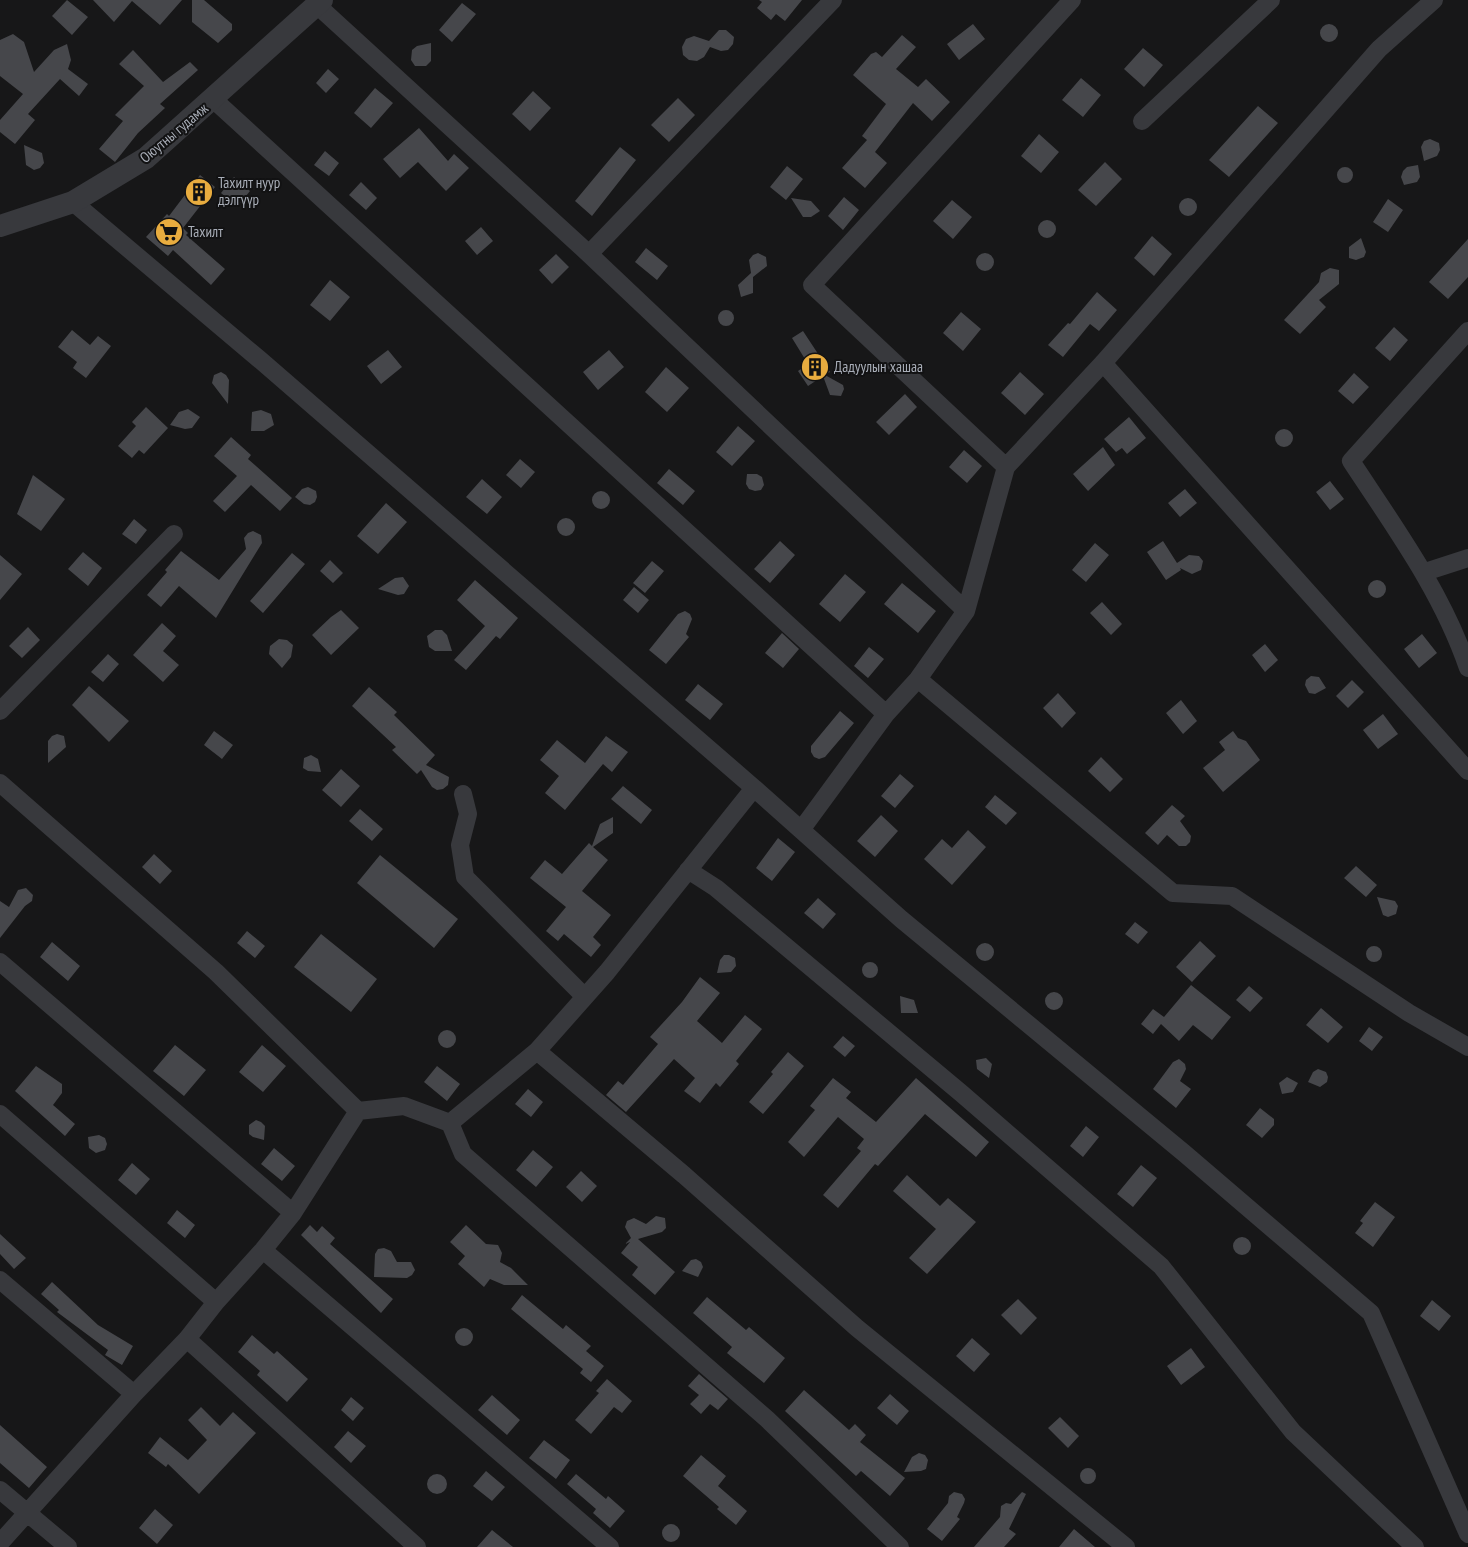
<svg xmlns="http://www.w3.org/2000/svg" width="1468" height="1547" font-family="'PT Sans Narrow',sans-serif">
<rect width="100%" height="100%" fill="#171718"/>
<path fill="#46474b" d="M67,0L88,17L72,35L52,16Z
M93,0H182L160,25L132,1L114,22Z
M192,0H204L232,24V30L218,43L192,22Z
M759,0H802L785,21L776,14L771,20L757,8L762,2Z
M462,3L476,14L452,42L439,30Z
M1320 33a9 9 0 1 1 18 0a9 9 0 1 1-18 0Z
M973,24L985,39L959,60L947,44Z
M719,30H726L734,37L733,44L728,50L721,51L710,47L704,57L697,61L689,60L683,55L682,47L686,39L694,36L709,41Z
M13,34L24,42L34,72L54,50L67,44L71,60L68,69L88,84L79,96L60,79L28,114L35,120L15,144L0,132V120L23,94L0,76V40Z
M902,35L916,47L896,69L918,87L926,79L950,102L932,121L913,103L875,152L887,163L865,188L842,168L867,140L862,136L886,104L853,75L871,54L876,52L882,57Z
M431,43V61L426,66H415L411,60L412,50L417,46Z
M1143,48L1163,65L1144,87L1124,69Z
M133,50L163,82L190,62L198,70L160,104L165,108L138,133L115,162L99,149L123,121L115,115L144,86L119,64Z
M328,69L339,79L326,93L316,83Z
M1081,78L1101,95L1083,117L1062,100Z
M375,88L393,103L371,128L354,113Z
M533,91L551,108L530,131L512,114Z
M678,98L695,115L669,142L651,125Z
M1258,106L1278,123L1229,177L1209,160Z
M419,128L448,161L454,154L469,168L446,191L418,162L400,178L383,159Z
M1039,134L1059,152L1041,173L1021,156Z
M1430,139L1439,143L1440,150L1437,156L1424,161L1421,147L1424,141Z
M24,145L42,153L44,163L40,168L34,170L26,165Z
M620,147L636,160L592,216L575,201Z
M325,151L339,163L329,176L314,165Z
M1105,162L1122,179L1096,206L1078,190Z
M1418,165L1420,177L1417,182L1404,185L1401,177L1403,171L1407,167Z
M787,166L803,179L786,200L770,187Z
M1337 175a8 8 0 1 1 16 0a8 8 0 1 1-16 0Z
M200,175L215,187L183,228L188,233L186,235L225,269L211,285L173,250L168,256L146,237L167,214L169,216Z
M234,177L250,191L237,207L221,193Z
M361,182L377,198L366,210L349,195Z
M844,197L859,210L843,230L828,216Z
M1179 207a9 9 0 1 1 18 0a9 9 0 1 1-18 0Z
M791,198L811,201L820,211L811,217H803Z
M1388,199L1403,210L1388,232L1373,222Z
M952,200L972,217L953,239L933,221Z
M1038 229a9 9 0 1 1 18 0a9 9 0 1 1-18 0Z
M481,227L493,241L477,255L465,241Z
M1152,236L1172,254L1154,276L1134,258Z
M1361,238L1366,252L1364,257L1356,260L1349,258V247Z
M1468,239V277L1448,299L1429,282Z
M646,248L668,266L657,280L635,262Z
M976 262a9 9 0 1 1 18 0a9 9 0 1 1-18 0Z
M758,253L766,257L767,266L753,277V293L741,297L738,285L751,273L749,260L753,255Z
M556,254L569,267L552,284L539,270Z
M1330,268L1339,270V284L1319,300L1326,307L1300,334L1284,320L1319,282L1321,273Z
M330,280L350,297L330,321L310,305Z
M1097,292L1117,310L1099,331L1090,324L1063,357L1048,345L1068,323L1070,324Z
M718 318a8 8 0 1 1 16 0a8 8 0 1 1-16 0Z
M961,312L981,329L963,351L943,333Z
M1394,327L1408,340L1390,361L1375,348Z
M72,330L90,345L98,336L111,346L86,378L73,368L77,362L58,347Z
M803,331L830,372L825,375L843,385L844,389L841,396L830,395L823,376L808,386L798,371L808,364L792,338Z
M388,350L402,367L381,384L367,366Z
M609,350L624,367L598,390L583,372Z
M666,367L689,388L667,412L645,392Z
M221,372L226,375L229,380L228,404L212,383L214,375Z
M1020,372L1044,394L1025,415L1001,393Z
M1354,373L1369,387L1353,404L1338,391Z
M905,394L917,407L889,435L876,422Z
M146,407L168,428L144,454L139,450L132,458L118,446L136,426L132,422Z
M188,409L200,417L192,428L185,429L170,425L179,412Z
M261,410L271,414L274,425L264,431H251L252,412Z
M1129,417L1146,438L1127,454L1122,448L1116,452L1104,439Z
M738,426L755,441L732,466L716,452Z
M1275 438a9 9 0 1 1 18 0a9 9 0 1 1-18 0Z
M231,437L251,455L248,459L292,498L280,511L251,485L225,512L213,501L237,476L214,456Z
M1103,447L1115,465L1088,491L1073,474Z
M964,450L982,466L967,483L949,467Z
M520,459L535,472L521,488L506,475Z
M669,469L695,491L683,505L657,483Z
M747,474H757L762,477L764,485L761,490L755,491L749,489L746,484Z
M33,475L65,499L41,531L17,514Z
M482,479L502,497L487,514L466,497Z
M1330,481L1344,499L1330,510L1316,492Z
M308,487L316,491L317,497L315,502L310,505L304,504L295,497L302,489Z
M1185,489L1197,503L1180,517L1168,503Z
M592 500a9 9 0 1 1 18 0a9 9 0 1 1-18 0Z
M386,503L407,522L378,554L357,536Z
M557 527a9 9 0 1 1 18 0a9 9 0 1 1-18 0Z
M134,519L147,530L136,544L122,534Z
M253,531L261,535L262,543L216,618L179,586L161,607L147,595L167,572L165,570L181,551L219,580L246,549L244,538L248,533Z
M780,541L795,555L770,583L754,569Z
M1163,541L1177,563L1189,555L1199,556L1203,561L1201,570L1192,574L1180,568L1181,570L1166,580L1147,552Z
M1095,543L1109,555L1086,582L1072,570Z
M83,552L102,568L88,586L68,569Z
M292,553L305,564L263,613L250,601Z
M0,555L22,574L0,600Z
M330,560L343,573L333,583L320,571Z
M652,561L664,571L645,593L633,583Z
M845,574L866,592L840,622L819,604Z
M403,577L409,586L404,594L398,595L378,589L395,578Z
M1368 589a9 9 0 1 1 18 0a9 9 0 1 1-18 0Z
M475,580L518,618L500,639L496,636L466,670L454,660L485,626L457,600Z
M902,583L936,611L918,633L884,604Z
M634,587L649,600L638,613L623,600Z
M1102,602L1122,624L1111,635L1090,613Z
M341,610L359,628L331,655L312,635L331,617Z
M685,611L690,614L692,619L686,634L689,637L666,664L649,650L678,614Z
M162,623L176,636L163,651L179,665L163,682L133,655Z
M28,627L40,640L22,658L9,646Z
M435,630H442L447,635L452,651H435L429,647L427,636Z
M782,633L799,649L783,668L765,653Z
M1422,634L1437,653L1419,668L1404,649Z
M279,639L287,640L293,645L291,657L282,668L269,654L270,646Z
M1265,644L1278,660L1265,672L1252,655Z
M869,647L884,659L868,678L854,666Z
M108,654L119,664L103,682L91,672Z
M1311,676L1319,677L1326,688L1315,694L1309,693L1305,685L1306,680Z
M1352,680L1364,692L1348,708L1336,696Z
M698,684L723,704L710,720L685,700Z
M89,686L129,721L109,742L72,705Z
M369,687L397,712L394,715L435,755L426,765L449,777L448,785L443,789L437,790L432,787L421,770L417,774L392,750L396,747L352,706Z
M1058,693L1076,713L1062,728L1043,708Z
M1181,700L1197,721L1183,734L1166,713Z
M840,711L854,723L825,757L819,759L814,757L811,752V746Z
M1383,714L1398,734L1378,749L1363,730Z
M214,731L233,745L222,759L204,745Z
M1233,731L1238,738L1246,741L1260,760L1223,792L1203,768L1225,750L1219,742Z
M57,734L64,736L66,747L48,763V741L52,736Z
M606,736L628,752L612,772L603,764L565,810L545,793L559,776L540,760L557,740L585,763Z
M311,755L318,759L321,772L308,771L303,768L304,758Z
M1101,757L1123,779L1110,792L1088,771Z
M341,769L360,786L341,807L322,790Z
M900,774L914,786L895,808L881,796Z
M623,786L652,810L641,824L611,799Z
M995,795L1017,813L1006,825L985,807Z
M1172,805L1185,816L1180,821L1191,836L1190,842L1186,846H1179L1167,835L1158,845L1145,833Z
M360,809L383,829L372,841L349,821Z
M881,815L898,831L875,857L857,841Z
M613,817V833L593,847L608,860L582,891L611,915L593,937L601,945L591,957L564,934L558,941L546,931L566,907L530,878L545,860L562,874L589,843L592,846L600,824Z
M968,830L986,847L952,885L924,859L942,839L952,848Z
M778,838L795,852L772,881L756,868Z
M154,854L172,871L160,884L142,867Z
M380,855L458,919L434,948L357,883Z
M1356,866L1377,885L1366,897L1344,878Z
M26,888L33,895L32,901L25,906L0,938V901L9,907L18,890Z
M1377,897L1395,901L1398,906L1396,914L1388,917L1383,915Z
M818,898L836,914L823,929L804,913Z
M1135,922L1148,932L1138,944L1125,934Z
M247,931L265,946L255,958L237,943Z
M321,934L377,979L351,1012L294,967Z
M1200,941L1216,956L1192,982L1176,967Z
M52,942L80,966L68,981L40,957Z
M976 952a9 9 0 1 1 18 0a9 9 0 1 1-18 0Z
M1366 954a8 8 0 1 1 16 0a8 8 0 1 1-16 0Z
M724,955H729L735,958L736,966L731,972L717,973L720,960Z
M862 970a8 8 0 1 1 16 0a8 8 0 1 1-16 0Z
M700,977L720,993L697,1021L722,1043L745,1015L762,1029L736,1061L739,1064L720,1087L716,1083L700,1103L684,1091L695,1078L674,1059L626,1112L606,1095L618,1081L623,1085L658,1044L650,1037L682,1002Z
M1191,985L1231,1017L1212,1040L1193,1025L1179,1041L1161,1024L1153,1034L1141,1024L1153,1009L1164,1017Z
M1249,986L1263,998L1250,1012L1236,1000Z
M1045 1001a9 9 0 1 1 18 0a9 9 0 1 1-18 0Z
M900,996L914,1000L918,1013H901Z
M1321,1008L1343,1027L1328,1043L1306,1025Z
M1369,1027L1383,1037L1372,1051L1359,1041Z
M438 1039a9 9 0 1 1 18 0a9 9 0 1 1-18 0Z
M843,1036L855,1046L845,1057L833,1047Z
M175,1045L206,1070L184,1096L153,1071Z
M262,1045L286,1066L263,1092L239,1072Z
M788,1052L804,1066L763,1114L749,1102L773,1074L771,1072Z
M986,1058L992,1064L989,1078L977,1069L976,1060Z
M1179,1059L1185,1064L1186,1069L1180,1081L1191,1089L1176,1108L1153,1089L1173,1062Z
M36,1066L62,1084V1093L53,1105L75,1124L65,1136L15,1091Z
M437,1066L460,1084L447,1101L424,1082Z
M1318,1069L1326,1072L1328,1077L1327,1082L1320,1087L1308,1082L1313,1072Z
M1287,1077L1298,1083L1293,1092L1282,1094L1279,1083Z
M833,1078L851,1092L846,1098L876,1122L916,1078L989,1142L976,1157L925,1114L878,1166L875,1164L838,1208L823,1195L861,1151L857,1148L864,1139L838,1117L804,1157L788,1142L815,1110L810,1106Z
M528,1089L543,1102L531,1117L515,1104Z
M1260,1108L1274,1119V1125L1262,1138L1246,1125Z
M256,1120L261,1122L265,1126L264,1140L253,1137L249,1134V1125Z
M1086,1126L1099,1137L1083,1157L1070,1146Z
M99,1135L105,1138L107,1144L105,1150L96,1153L89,1148L88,1137Z
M274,1148L295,1166L282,1181L261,1164Z
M533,1150L553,1167L536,1187L516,1170Z
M132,1163L150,1179L136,1195L118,1180Z
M1141,1165L1157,1178L1133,1207L1117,1194Z
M581,1171L597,1186L582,1202L566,1187Z
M907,1175L940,1206L948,1198L976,1222L927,1274L909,1258L936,1229L893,1191Z
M1375,1202L1395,1217L1373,1247L1355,1233L1363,1223L1360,1221Z
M177,1210L195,1225L185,1238L167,1223Z
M656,1216L665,1218L666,1228L662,1232L638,1239L675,1272L655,1295L632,1275L638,1267L621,1253L630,1242L625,1244L631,1238L625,1227L627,1221L634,1218L646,1224Z
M310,1225L317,1232L322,1226L335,1238L330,1244L393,1299L381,1313L301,1235Z
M466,1225L486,1244L498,1245L502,1253L500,1262L511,1268L528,1285H504L490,1279L484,1287L458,1264L465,1256L450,1242Z
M0,1234L26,1258L14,1269L0,1254Z
M1233 1246a9 9 0 1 1 18 0a9 9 0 1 1-18 0Z
M384,1248L391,1251L397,1262H411L415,1270L412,1275L407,1278L374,1277L375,1254L378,1249Z
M696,1259L701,1262L703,1267L698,1277L682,1271L691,1260Z
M52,1282L98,1325L133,1346L122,1365L105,1355L108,1350L57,1312L59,1310L41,1294Z
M522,1295L563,1329L566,1325L591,1346L586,1351L604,1366L591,1382L580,1373L583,1369L511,1309Z
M707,1297L746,1330L749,1327L785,1358L764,1383L727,1353L732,1347L693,1313Z
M1018,1299L1037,1318L1021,1335L1001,1315Z
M1432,1300L1451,1316L1439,1331L1420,1316Z
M455 1337a9 9 0 1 1 18 0a9 9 0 1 1-18 0Z
M252,1335L274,1354L277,1351L308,1379L287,1402L257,1375L260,1371L238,1352Z
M972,1338L990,1354L974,1372L956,1356Z
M1191,1348L1205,1367L1181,1385L1167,1366Z
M699,1374L728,1399L718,1410L710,1404L701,1414L690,1404L699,1395L688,1386Z
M607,1379L632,1401L622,1413L614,1407L591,1434L575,1420L599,1393L596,1391Z
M804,1390L849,1430L855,1424L866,1435L860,1442L905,1478L890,1496L861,1471L856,1476L785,1411Z
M890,1394L909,1411L897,1425L877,1408Z
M492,1395L520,1420L507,1435L478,1410Z
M351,1397L364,1408L353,1421L341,1410Z
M201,1407L220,1426L233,1412L256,1433L199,1494L168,1464L166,1467L148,1453L160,1437L188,1460L207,1440L188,1420Z
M1060,1417L1079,1436L1068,1448L1048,1428Z
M0,1425L47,1467L29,1488L0,1463Z
M348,1431L366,1446L351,1463L334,1447Z
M544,1440L570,1460L556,1479L529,1458Z
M919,1453L925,1455L928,1460L926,1469L921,1471L904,1472L912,1457Z
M701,1455L726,1476L718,1486L747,1511L736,1525L717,1509L719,1507L683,1476Z
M1080 1476a8 8 0 1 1 16 0a8 8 0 1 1-16 0Z
M486,1471L505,1487L492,1501L473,1486Z
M427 1484a10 10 0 1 1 20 0a10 10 0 1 1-20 0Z
M576,1474L606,1499L608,1496L625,1511L610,1528L593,1513L596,1509L567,1484Z
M954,1492L962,1494L965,1499L964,1503L957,1517L960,1519L942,1541L927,1529L948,1503L949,1496Z
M1022,1492L1026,1494L1009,1529L1016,1534L1004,1547H974L1000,1517L1001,1506L1006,1503L1011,1504Z
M155,1509L173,1525L157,1544L139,1528Z
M662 1533a9 9 0 1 1 18 0a9 9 0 1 1-18 0Z
M1074,1529L1095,1547H1059Z
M492,1530L513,1547H477Z"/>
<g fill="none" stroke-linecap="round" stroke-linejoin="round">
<path stroke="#38393d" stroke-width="18" d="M317,5L589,254L966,611L1006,467L1103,363L1379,49L1434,0
M213,99L886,714
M1142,121L1271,0
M73,202L259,359L754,788L607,972L537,1051L450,1123
M589,254L833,0
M1468,331L1351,461C1395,528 1442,592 1468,668
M1103,363L1468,771
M1006,467L812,285L1072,0
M1425,572L1468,558
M918,679L1173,893L1232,896L1409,1013L1468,1047
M0,711L174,534
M0,783L216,972L358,1111
M754,788L901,919L1184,1153L1371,1313L1468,1534
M463,794L468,814L460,845L465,877L585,997
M801,830L886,714L918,679L966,611
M688,870L716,888L961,1093L1161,1266L1293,1432L1415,1547
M0,962L293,1213
M537,1051L684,1175L857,1328L1126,1547
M358,1111L404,1106L450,1123L463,1154L767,1419L900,1547
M0,1114L216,1302
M263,1250L610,1547
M0,1280L134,1394
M187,1339L417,1547
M0,1490L68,1547
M0,1543L134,1394L187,1339L216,1302L263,1250L293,1213L358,1111"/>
<path stroke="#38393d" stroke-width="22" d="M0,226L73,202L146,158L322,0"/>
</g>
<defs>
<symbol id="building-disc" viewBox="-11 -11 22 22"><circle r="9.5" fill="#e8ac3f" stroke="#121213"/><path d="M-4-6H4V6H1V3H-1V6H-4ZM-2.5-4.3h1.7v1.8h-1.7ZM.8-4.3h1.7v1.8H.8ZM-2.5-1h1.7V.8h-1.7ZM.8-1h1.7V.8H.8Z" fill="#111"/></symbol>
<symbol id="supermarket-disc" viewBox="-11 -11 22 22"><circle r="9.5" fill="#e8ac3f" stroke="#121213"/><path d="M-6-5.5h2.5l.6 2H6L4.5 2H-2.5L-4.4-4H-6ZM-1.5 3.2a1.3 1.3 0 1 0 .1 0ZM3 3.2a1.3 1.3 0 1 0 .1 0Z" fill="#111"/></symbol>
</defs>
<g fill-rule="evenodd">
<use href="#building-disc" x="183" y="176" width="32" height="32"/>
<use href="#supermarket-disc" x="153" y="216" width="32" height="32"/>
<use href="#building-disc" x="799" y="351" width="32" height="32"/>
</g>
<g text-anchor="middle" stroke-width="4" stroke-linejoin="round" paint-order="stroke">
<g font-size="15" fill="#a9aeb8" stroke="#121213">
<text transform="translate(174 133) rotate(-40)" y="5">Оюутны гудамж</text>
</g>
<g font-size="15" fill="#a9aeb8" stroke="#121213" text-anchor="start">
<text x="218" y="188">Тахилт нуур<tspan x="218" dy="17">дэлгүүр</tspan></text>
<text x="188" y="237">Тахилт</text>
<text x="834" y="372">Дадуулын хашаа</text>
</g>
</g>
</svg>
